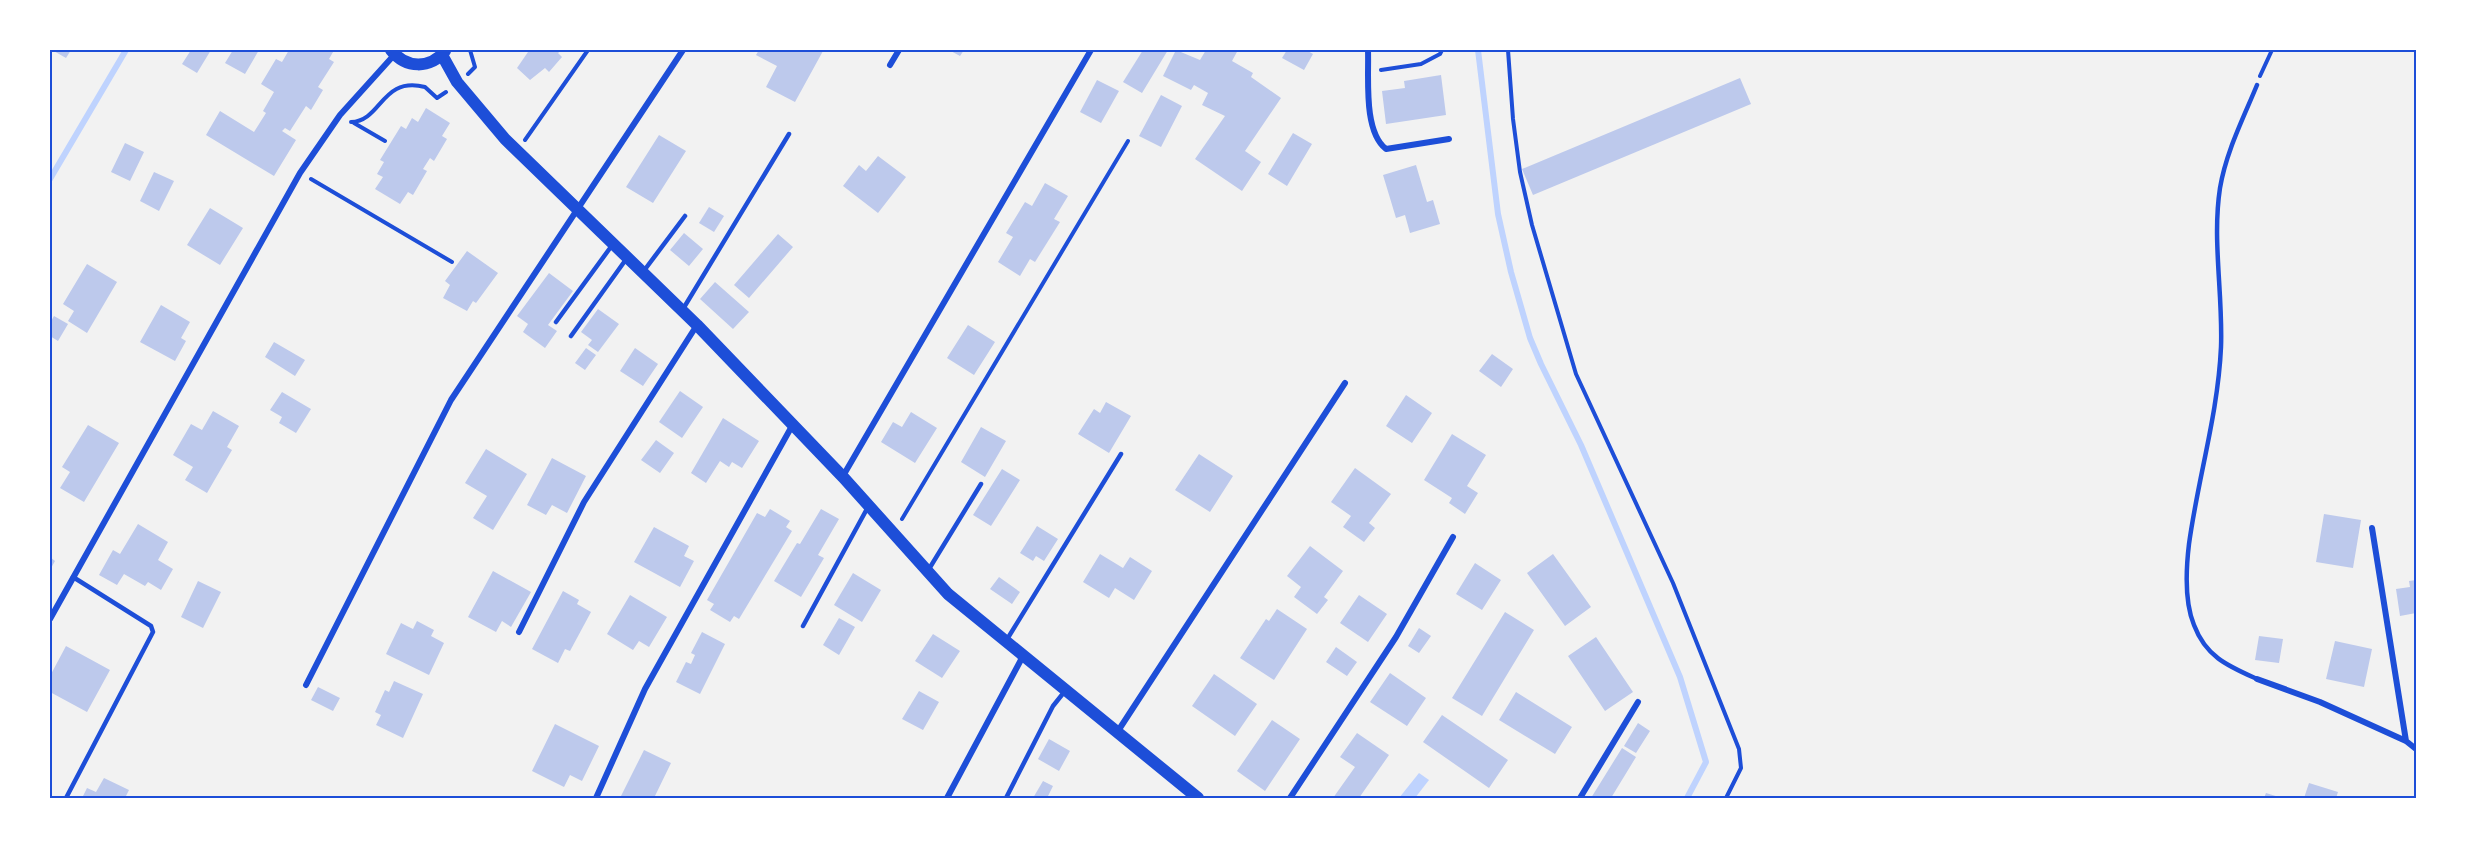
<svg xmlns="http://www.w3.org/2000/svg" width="2466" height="848" font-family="Helvetica,sans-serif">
<rect width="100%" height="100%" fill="#f2f2f2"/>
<path fill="#bfd3fe" d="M1419,773L1429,780L1415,798H1399Z"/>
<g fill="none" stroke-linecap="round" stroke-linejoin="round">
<path stroke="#bfd3fe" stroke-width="6" d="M1478,50L1498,214L1511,272L1530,338L1541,364L1581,445L1680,677L1706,762L1687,798
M50,179L126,50"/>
</g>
<path fill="#bdc9ec" d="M52,50H71L66,58Z
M191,50H211L197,73L182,64Z
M233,50H259L245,74L225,63Z
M289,50H329L333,52L329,59L334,62L318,87L323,90L311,110L306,106L290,131L285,128L282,131L296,140L274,176L206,135L220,111L254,132L266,113L263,111L274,92L261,84L276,59L282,62Z
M525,50H562L558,53L562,57L549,72L545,68L530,80L517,68L528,52Z
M759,50H821L823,51L795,102L766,87L777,66L756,55Z
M949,50H964L960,56Z
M1143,50H1168L1142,93L1123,82Z
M1176,50L1200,60L1206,50H1238L1232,61L1253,73L1251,77L1281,98L1245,151L1261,162L1242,191L1195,159L1225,116L1202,105L1208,93L1194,85L1191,90L1163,76Z
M1287,50H1306L1313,54L1304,70L1282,58Z
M1441,75L1446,115L1386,124L1382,91L1405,88L1404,81Z
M1740,78L1751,104L1533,195L1522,169Z
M1097,80L1119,91L1101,123L1080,112Z
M1161,95L1182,106L1161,147L1139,136Z
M426,108L450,123L442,136L447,139L434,161L430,158L423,169L427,171L413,195L408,192L400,204L375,189L383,177L377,174L384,162L380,160L401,126L406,129L412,118L418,122Z
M1293,133L1312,144L1287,186L1268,174Z
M659,135L686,151L653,203L626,187Z
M125,143L144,152L130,181L111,172Z
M878,156L906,177L878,213L843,186L859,165L866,171Z
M1416,165L1427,202L1433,200L1440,224L1410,233L1405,215L1396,218L1383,175Z
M154,172L174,181L159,211L140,201Z
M1045,183L1068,196L1054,219L1060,222L1035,262L1030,259L1020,276L998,262L1013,237L1006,233L1025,202L1032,206Z
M709,207L724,216L714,232L699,223Z
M210,208L243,228L220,265L187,245Z
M684,233L703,249L689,266L670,250Z
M778,234L793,247L749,298L734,285Z
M467,251L498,273L476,303L473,301L467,311L443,298L450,285L445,281Z
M87,264L117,282L87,333L68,321L74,311L63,304Z
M549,273L573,291L548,325L557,331L545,348L523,332L528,324L517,316Z
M715,282L749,312L733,329L700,299Z
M161,305L190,322L181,338L186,341L175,361L140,342Z
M598,309L619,324L598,352L588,345L592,340L581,332Z
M54,316L68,324L58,341L50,336V323Z
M968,325L995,342L974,375L947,358Z
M274,342L305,360L295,376L265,357Z
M586,348L596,355L585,370L575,363Z
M635,348L658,364L643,386L620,371Z
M1492,354L1513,369L1501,387L1479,371Z
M680,391L703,407L682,438L659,422Z
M282,392L311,409L296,433L279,423L282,417L270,410Z
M1406,395L1432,413L1412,443L1386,426Z
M1106,402L1131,416L1109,453L1078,434L1094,409L1100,413Z
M213,411L239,426L227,447L232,450L207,493L185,480L193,467L173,455L191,424L202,430Z
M911,412L937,428L915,463L881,442L893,422L902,427Z
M723,418L759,441L742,468L732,462L729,467L720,461L706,483L691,473Z
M88,425L119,443L84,502L60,488L70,472L62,467Z
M981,427L1006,441L985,477L961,462Z
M1452,434L1486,455L1467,486L1478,493L1465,514L1449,503L1452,498L1424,480Z
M656,440L674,453L660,473L641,460Z
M486,449L527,474L493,530L473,518L487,496L465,483Z
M1199,454L1233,476L1210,512L1175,490Z
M552,458L586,476L567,513L552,505L546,515L527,505Z
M1355,468L1391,494L1369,523L1375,528L1364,542L1343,527L1351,516L1331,502Z
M1002,469L1020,480L991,526L973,515Z
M770,509L790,521L786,527L792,531L739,619L734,616L730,622L710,610L714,604L707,600L757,513L765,517Z
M821,509L839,519L818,555L824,558L801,597L774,581L797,543L800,544Z
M2324,514L2361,520L2353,568L2316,562Z
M138,524L168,542L158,560L173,569L161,590L148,582L145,586L124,574L117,585L99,575L113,550L120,554Z
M1037,526L1058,539L1044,561L1036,556L1033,561L1020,553Z
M654,527L689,546L684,556L694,561L680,587L634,562Z
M1310,546L1343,571L1324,597L1328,600L1317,614L1294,597L1301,587L1287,576Z
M1100,554L1123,568L1130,557L1152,571L1134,600L1115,588L1109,598L1083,582Z
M1553,554L1591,607L1565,626L1527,573Z
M50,557L55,561L50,570Z
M1475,563L1501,580L1482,610L1456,594Z
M493,571L531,592L511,627L502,621L496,632L468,617Z
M853,573L881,590L862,622L834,605Z
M999,577L1020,592L1012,604L990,589Z
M2416,580V613L2400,616L2396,589L2410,587L2409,581Z
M198,581L221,592L203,628L181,617Z
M563,591L579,600L577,604L591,612L570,651L565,649L558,663L532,649Z
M630,595L667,617L649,647L639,641L633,650L607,634Z
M1359,595L1387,614L1368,642L1340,623Z
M1277,609L1307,629L1274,680L1240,658L1266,619L1269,621Z
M1505,612L1534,630L1482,716L1452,698Z
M839,618L855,627L839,655L823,645Z
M417,621L434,630L431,636L444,643L429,675L386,654L401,623L413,629Z
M1419,628L1431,636L1419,653L1408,646Z
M702,632L725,644L700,694L676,682L686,662L691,664L695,655L691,653Z
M933,634L960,651L942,678L915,661Z
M2259,636L2283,639L2279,663L2255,660Z
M1596,637L1633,692L1605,711L1568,656Z
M2335,641L2372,649L2364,687L2326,679Z
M66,646L110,670L87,712L50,692V676Z
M1336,647L1357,662L1347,676L1326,662Z
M1390,673L1426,698L1407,726L1370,702Z
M1214,674L1257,704L1235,736L1192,706Z
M394,681L423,694L403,738L376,725L381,715L375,712L385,690L389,692Z
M318,687L340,698L333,711L311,700Z
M919,691L939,702L923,730L902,719Z
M1516,692L1572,727L1555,754L1499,720Z
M1442,715L1508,760L1489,788L1423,742Z
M1272,720L1300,739L1265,791L1237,771Z
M1638,723L1650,731L1636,753L1624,746Z
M555,724L599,746L582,781L570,775L564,787L532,771Z
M1357,733L1389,755L1359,798H1333L1355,767L1340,757Z
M1049,739L1070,751L1059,771L1038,759Z
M1622,748L1636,757L1611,798H1591Z
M644,750L671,763L654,798H620Z
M104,778L129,790L125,798H82L87,788L96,792Z
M1043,781L1053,786L1047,798H1033Z
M2309,783L2338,792L2336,798H2304Z
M2266,793L2282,798H2264Z"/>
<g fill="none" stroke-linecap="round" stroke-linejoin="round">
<path stroke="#1d4ed8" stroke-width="4" d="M1508,50L1513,119L1520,172L1532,225L1576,374L1673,583L1739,749L1741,768L1726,798
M1381,70L1421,64L1440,54L1442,50
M468,74L475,67L470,50
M2260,76L2272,50
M351,122C382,121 381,76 425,87L437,98L446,92
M354,123L385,141
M525,140L588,50
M311,179L452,262
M902,519L1128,141"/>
<path stroke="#1d4ed8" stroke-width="4.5" d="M2257,85C2243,119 2226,152 2220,188C2212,240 2223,294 2221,347C2218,414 2198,478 2189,544C2186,569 2184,601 2194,625C2206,657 2228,666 2257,679
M643,272L685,216
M683,309L789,134
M556,322L613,244
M571,336L627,258
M929,569L981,484
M803,626L868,507
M1006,641L1121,454
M66,798L153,632L151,626L73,577
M1006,798L1053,706L1065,691"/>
<path stroke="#1d4ed8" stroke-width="6" d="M1368,50C1369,77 1363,131 1386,149L1449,139
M890,65L899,50
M843,476L1091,50
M2372,528L2406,741
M50,619L300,173L340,115L395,54
M519,632L584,502L697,325
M2257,679L2320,702L2406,741L2416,749
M306,685L451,400L683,50
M1118,731L1345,383
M596,798L645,689L792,426
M947,798L1023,656
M1290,798L1396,637L1453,537
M1580,798L1638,702"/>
<path stroke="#1d4ed8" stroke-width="12" d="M391,50C406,69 430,69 445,51
M442,55L457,82L505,139L697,325L843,477L948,594L1198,798"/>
</g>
<rect width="2466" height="848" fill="none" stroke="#ffffff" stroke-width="102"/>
<rect x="51" y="51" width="2364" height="746" fill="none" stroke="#1d4ed8" stroke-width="2"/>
</svg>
